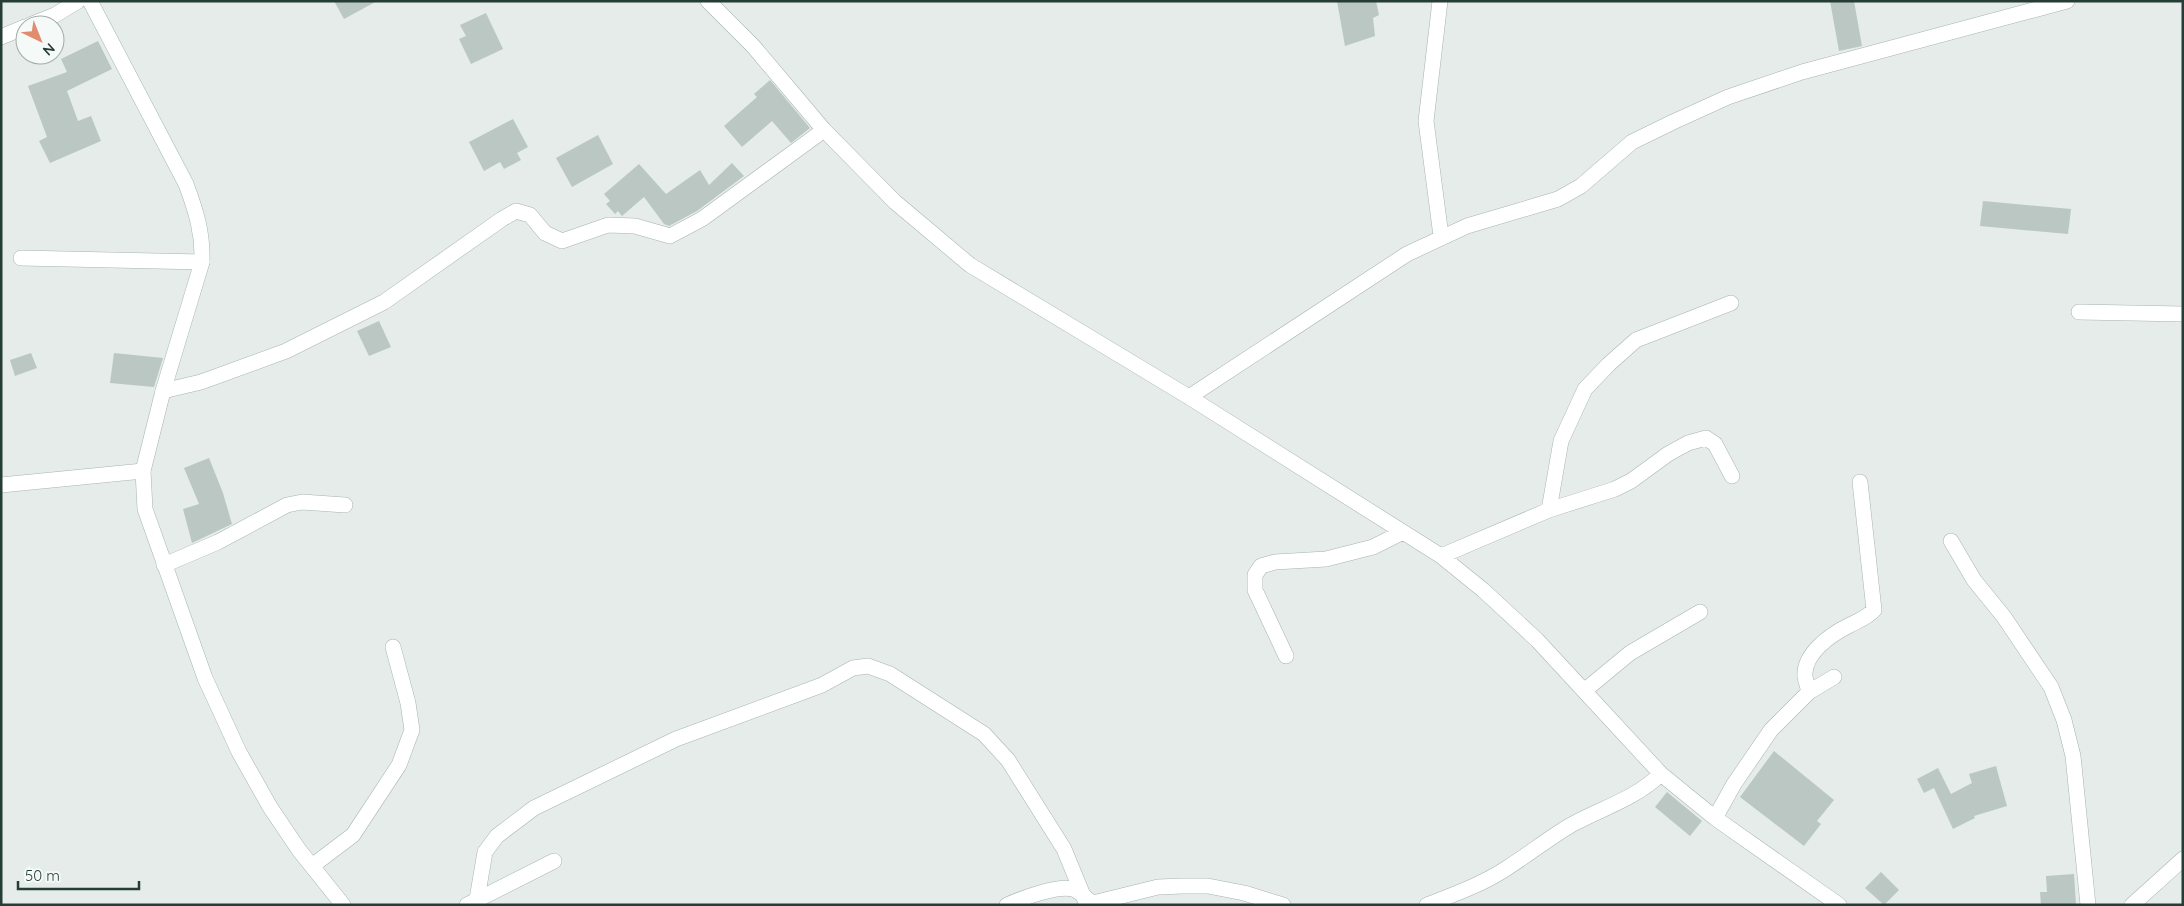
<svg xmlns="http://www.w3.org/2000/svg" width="2184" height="906" font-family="Quicksand,sans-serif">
<rect width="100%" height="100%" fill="#e5ece9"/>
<path fill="#bbc7c2" d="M334,1H377L344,19Z
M1337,1H1376L1379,15L1373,18L1375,36L1345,46Z
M1830,1H1854L1862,46L1839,51Z
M486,13L503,49L471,64L459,39L466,36L460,25Z
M98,41L112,69L67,91L78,121L91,116L101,141L50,163L39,141L47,137L28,86L67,72L61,59Z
M770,80L810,128L791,143L772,121L742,147L724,126L757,97L754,94Z
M513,119L528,147L517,153L521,160L504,169L500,162L484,171L469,142Z
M598,135L613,164L572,187L556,158Z
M732,163L744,176L697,211L669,226L664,224L644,197L622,216L618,211L615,214L606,204L610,201L604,194L639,164L666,194L700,170L709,185Z
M1983,201L2071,209L2068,234L1980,226Z
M379,321L391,347L369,356L357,331Z
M31,353L37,368L15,376L10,360Z
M114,353L163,358L154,387L110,383Z
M209,458L223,493L232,524L192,543L183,509L199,504L184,468Z
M1774,751L1834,800L1817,821L1821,824L1804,846L1740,797Z
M1996,766L2007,806L1974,816L1975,818L1953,829L1934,788L1924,793L1917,779L1938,768L1951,794L1972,783L1969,774Z
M1667,792L1702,821L1690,836L1655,807Z
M1881,872L1899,890L1884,905L1865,888Z
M2074,874L2076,905H2041L2040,892H2047L2046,876Z"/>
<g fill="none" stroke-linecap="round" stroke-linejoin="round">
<defs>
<path id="street" d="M708,1L753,46L824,130L895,202L970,265L1189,397L1441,556L1483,590L1537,640L1661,774L1715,818L1839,905
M1440,1L1426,121L1441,236
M30,25L55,15L78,1
M1,37L25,27
M21,258L202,262
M2079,312L2183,314
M163,391L201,382L286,351L384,302L502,219L516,211L530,215L545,233L562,241L608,225L635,226L670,236L702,219L824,130
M1189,397L1407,254L1467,226L1558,199L1581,186L1632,142L1673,122L1728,97L1802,72L2067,1
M1,485L143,471
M1549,510L1561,441L1585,389L1609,364L1636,340L1731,303
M1951,541L1974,580L2004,617L2051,687L2064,720L2073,756L2088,905
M1441,556L1549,510L1615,489L1631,481L1668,454L1688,443L1706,438L1715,444L1732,476
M164,565L218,542L287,505L302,502L345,505
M1286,656L1255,590V575L1261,566L1275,562L1326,559L1373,547L1403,532
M1584,691L1630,653L1700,612
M1809,692C1808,687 1806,682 1805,677C1803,654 1830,635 1848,626C1857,621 1867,618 1874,610L1860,482
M1715,818L1734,784L1771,730L1809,692L1834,677
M312,866L353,835L399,765L412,730L408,703L393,647
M477,899L485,852L497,836L534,808L676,739L822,685L853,668L868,666L890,674L984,734L1008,760L1064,849L1087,905
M467,905L554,861
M1007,905C1023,898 1057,885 1073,889C1080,891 1087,900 1093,903L1158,887L1183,886H1208L1244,893L1283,905
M1427,905C1455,894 1483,884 1507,868C1529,854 1549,838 1571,825C1604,807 1633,800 1661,774
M2132,905L2183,859"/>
<path id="secondary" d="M90,1L186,184C196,211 203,233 202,262L163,391L143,471L145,509L205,678L239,752L270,807L299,850L343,905"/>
</defs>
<use href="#street" stroke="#a8b4b0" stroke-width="16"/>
<use href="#secondary" stroke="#a5b7b1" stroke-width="16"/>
<use href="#street" stroke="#fff" stroke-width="15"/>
<use href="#secondary" stroke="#fff" stroke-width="15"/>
</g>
<rect width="2184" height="906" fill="none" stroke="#263c36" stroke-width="5"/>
<g transform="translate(40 40) rotate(137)"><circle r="24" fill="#f5f9f7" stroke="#a2adaa"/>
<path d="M0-4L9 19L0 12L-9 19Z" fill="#e18b6f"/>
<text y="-8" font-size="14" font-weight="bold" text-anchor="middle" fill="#263c36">N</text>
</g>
<path d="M18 881v8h121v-8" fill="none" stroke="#263c36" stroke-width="2.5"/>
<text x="25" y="881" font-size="15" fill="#263c36" stroke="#f5f9f7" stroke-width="4" paint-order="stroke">50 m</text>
</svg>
